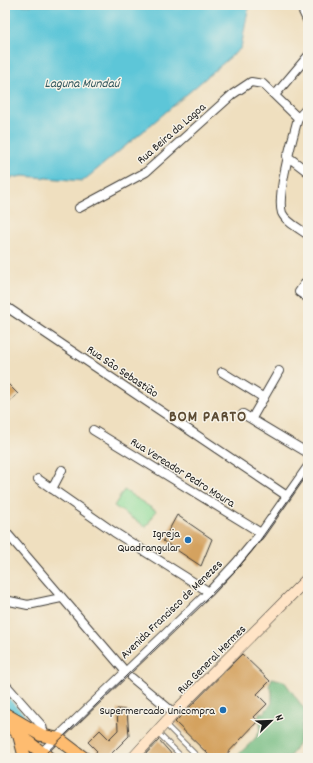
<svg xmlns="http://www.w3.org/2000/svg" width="313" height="763" font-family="Dekko,sans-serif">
<rect width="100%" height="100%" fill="#f7f3e8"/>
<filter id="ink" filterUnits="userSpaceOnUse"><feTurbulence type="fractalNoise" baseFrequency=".025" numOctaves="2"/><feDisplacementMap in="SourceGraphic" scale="8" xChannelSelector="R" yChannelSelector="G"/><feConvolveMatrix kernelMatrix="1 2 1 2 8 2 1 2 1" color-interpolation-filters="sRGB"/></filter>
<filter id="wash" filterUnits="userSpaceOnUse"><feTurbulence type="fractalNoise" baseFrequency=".012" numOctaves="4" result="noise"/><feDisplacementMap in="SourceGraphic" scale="16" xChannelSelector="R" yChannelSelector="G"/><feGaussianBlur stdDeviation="0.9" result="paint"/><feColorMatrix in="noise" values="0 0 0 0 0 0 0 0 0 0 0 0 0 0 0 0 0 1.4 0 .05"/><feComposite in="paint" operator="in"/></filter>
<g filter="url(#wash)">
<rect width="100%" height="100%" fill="#efdfbf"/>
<path fill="#8edb98" stroke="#557c5a" d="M124,490L156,511L146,527L114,506Z"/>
<path fill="#72bb80" stroke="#476c4e" d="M272,678L284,681L305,710L299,743L289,758H236C244,746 268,735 258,718L260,713H264L272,703V692L269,686Z"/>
<path fill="#5dc6d8" stroke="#3c717a" d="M5,5H249L241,48L140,134L83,181L23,176L5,179Z"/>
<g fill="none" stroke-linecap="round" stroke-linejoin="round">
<path stroke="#5dc6d8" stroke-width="8" d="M5,700L21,717"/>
</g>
<g id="blocks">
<path fill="#d4a25e" d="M8,384L18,394L5,405V387Z
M177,515L212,539L201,566L163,541Z
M242,654L270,681L257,694L267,704L254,717L258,721L223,758H212L175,722Z
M117,709L127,710L129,736L107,758H96L93,755L97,751L88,742L100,730L109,739L118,730Z
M159,740L175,758H142Z"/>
</g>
</g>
<g filter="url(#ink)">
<use href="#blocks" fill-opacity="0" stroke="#3c3934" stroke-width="1"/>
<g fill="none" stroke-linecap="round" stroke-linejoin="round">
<defs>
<path id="lane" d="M165,724L199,758
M157,732L183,758"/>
<path id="street" d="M300,5L308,22
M275,95L308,56
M298,118L308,107
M287,156L308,172
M79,208L146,172L233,94L251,82L263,84L298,118C293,137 276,195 282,213C286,222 300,229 308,235
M308,279L299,292L308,298
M5,306L287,496
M222,372L264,398
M243,414L308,453
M252,418L279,371
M93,430L261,533
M38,479L114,532L209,592
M52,489L62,470
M5,531L125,671
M5,600L28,605L61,598
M132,678L174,713
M5,684L42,726L43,730L41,735
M41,753L209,592L236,563L261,533L308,466"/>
<path id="secondary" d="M133,758L174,713L308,578"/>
<path id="primary" d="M5,714L41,735L59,739L84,758
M6,720L19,735L49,758
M19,735L25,758"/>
</defs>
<use href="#lane" stroke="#3c3934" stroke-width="5.5"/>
<use href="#street" stroke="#3c3934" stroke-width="10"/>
<use href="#secondary" stroke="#3c3934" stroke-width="12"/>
<use href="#primary" stroke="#3c3934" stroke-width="14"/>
<use href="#lane" stroke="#fff" stroke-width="4"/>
<use href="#street" stroke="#fff" stroke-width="8"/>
<use href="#secondary" stroke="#ffe4c6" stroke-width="11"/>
<use href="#primary" stroke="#febc70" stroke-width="12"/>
<path stroke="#1c1c1c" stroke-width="1" d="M41,758L237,569L253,550L308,472"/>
</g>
</g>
<g fill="#1f6fb2" stroke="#f7f3e8" stroke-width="1.5">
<circle cx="188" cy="540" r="4"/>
<circle cx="223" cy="710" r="4"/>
</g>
<g text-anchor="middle" stroke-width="3" stroke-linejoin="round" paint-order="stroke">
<g font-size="12" fill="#1c1c1c" stroke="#f7f3e8">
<text transform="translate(171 133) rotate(-41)" y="4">Rua Beira da Lagoa</text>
<text transform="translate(123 371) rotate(34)" y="4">Rua São Sebastião</text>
<text transform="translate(183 472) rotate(32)" y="4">Rua Vereador Pedro Moura</text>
<text transform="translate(171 609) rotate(-44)" y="4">Avenida Francisco de Menezes</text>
<text transform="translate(211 659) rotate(-45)" y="4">Rua General Hermes</text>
</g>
<g font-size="12" fill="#1c1c1c" stroke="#f7f3e8" text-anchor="end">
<text x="180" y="537">Igreja<tspan x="180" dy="14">Quadrangular</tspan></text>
<text x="215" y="714">Supermercado Unicompra</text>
</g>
<g font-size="13" font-style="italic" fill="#33585e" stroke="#f7f3e8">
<text x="82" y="87">Laguna Mundaú</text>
</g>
<g font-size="16" font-weight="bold" letter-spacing="1" fill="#5c4b33" stroke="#f7f3e8">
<text x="208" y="421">BOM PARTO</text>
</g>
</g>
<rect width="313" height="763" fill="none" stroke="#f7f3e8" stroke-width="20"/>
<g transform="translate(271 721) rotate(67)" stroke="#f7f3e8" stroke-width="3" paint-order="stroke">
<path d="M0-3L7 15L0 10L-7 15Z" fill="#1c1c1c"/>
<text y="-6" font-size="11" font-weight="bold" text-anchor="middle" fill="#1c1c1c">N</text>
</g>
</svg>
